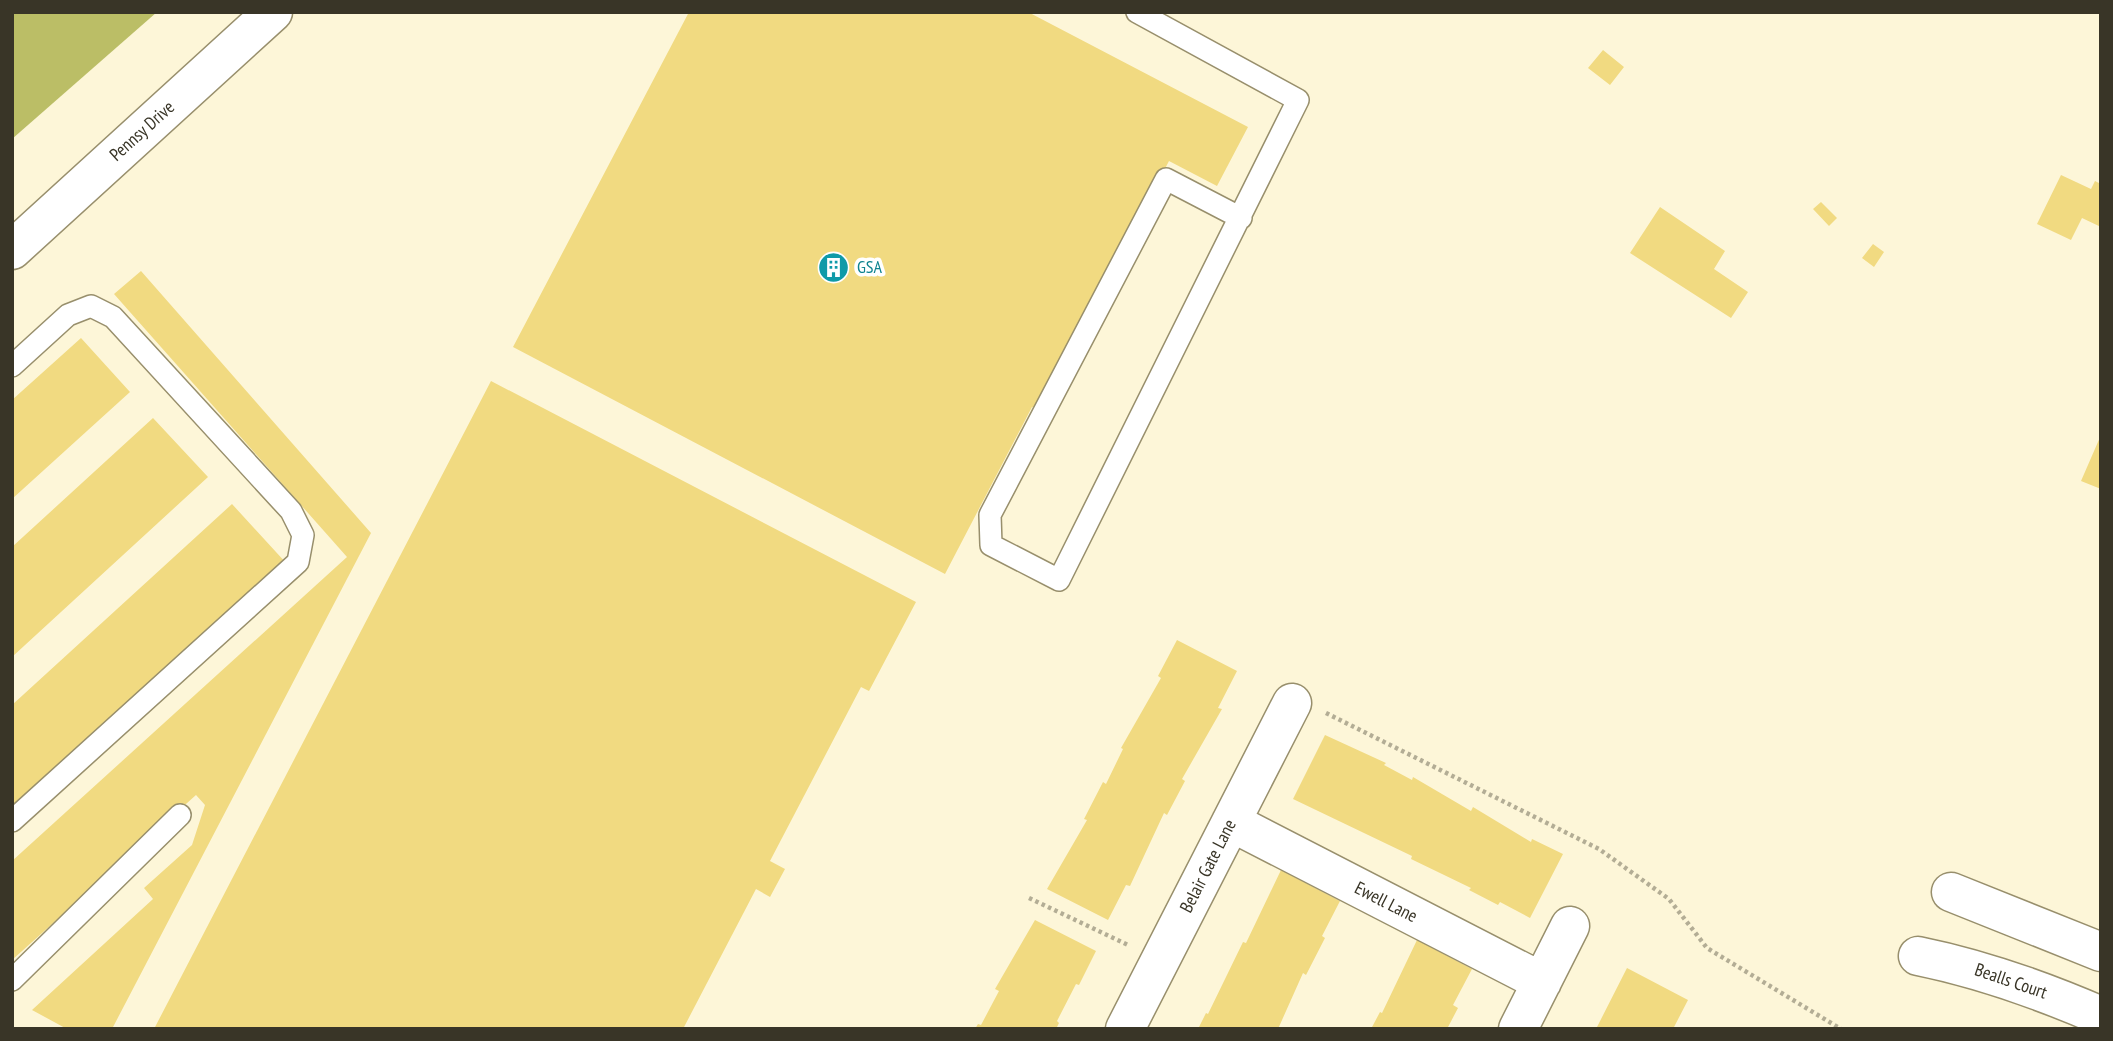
<svg xmlns="http://www.w3.org/2000/svg" width="2113" height="1041" font-family="'PT Sans Narrow',sans-serif">
<rect width="100%" height="100%" fill="#fdf6d8"/>
<path fill="#bbbe66" d="M12,12H157L12,139Z"/>
<path fill="#f1da81" d="M689,12H1028L1248,127L1217,186L1169,161L1038,410L1032,407L945,574L513,347Z
M1603,50L1624,67L1610,85L1588,68Z
M2061,175L2091,189L2095,181L2101,184V227L2082,218L2071,240L2037,224Z
M1821,202L1837,218L1829,226L1813,209Z
M1660,207L1725,251L1714,269L1748,292L1731,318L1630,253Z
M1873,244L1884,252L1874,267L1862,258Z
M141,271L371,533L112,1029H67L32,1010L153,899L144,888L192,845L205,805L196,795L12,960V861L347,557L114,294Z
M81,338L130,392L12,499V400Z
M491,381L916,602L869,691L861,687L770,861L785,869L770,897L756,889L683,1029H154Z
M153,418L208,477L12,657V547Z
M2101,435V489L2081,481Z
M232,504L287,564L12,815V705Z
M1177,640L1237,671L1218,708L1222,709L1182,779L1185,781L1167,815L1164,813L1130,886L1126,885L1108,920L1047,889L1087,820L1084,819L1103,782L1106,784L1123,749L1121,748L1161,678L1158,676Z
M1325,735L1386,763L1384,765L1412,780L1413,777L1471,811L1473,807L1531,842L1532,839L1563,854L1530,918L1500,902L1498,905L1469,890L1471,888L1411,859L1412,856L1293,799Z
M1281,870L1340,901L1322,936L1325,938L1306,975L1303,973L1278,1029H1198L1206,1013L1208,1014L1243,942L1246,943Z
M1035,920L1096,951L1079,985L1076,984L1057,1021L1059,1023L1056,1029H975L978,1024L981,1025L999,991L995,989Z
M1417,940L1472,969L1453,1005L1458,1008L1447,1029H1371L1380,1012L1382,1013Z
M1627,968L1688,1000L1673,1029H1596Z"/>
<g fill="none" stroke-linecap="round" stroke-linejoin="round">
<defs>
<path id="lane" d="M1137,12L1298,100L1059,580L991,545L990,515L1166,179L1241,218
M12,366L68,315L91,306L113,317L291,511L303,535L298,562L12,821
M12,980L180,815"/>
<path id="street" d="M1231,822L1542,982
M1951,892L2101,952
M1918,956C1982,969 2041,990 2101,1016
M1125,1029L1292,703
M1518,1029L1570,926"/>
<path id="secondary" d="M12,250L273,12"/>
</defs>
<use href="#lane" stroke="#988f6c" stroke-width="24"/>
<use href="#street" stroke="#988f6c" stroke-width="41"/>
<use href="#secondary" stroke="#988f6c" stroke-width="41"/>
<path stroke="#b3ad95" stroke-width="4.5" stroke-dasharray="3.5 3.5" stroke-linecap="butt" d="M1326,713L1599,849L1669,899L1707,948L1841,1029
M1029,898L1128,945"/>
<use href="#lane" stroke="#fff" stroke-width="21"/>
<use href="#street" stroke="#fff" stroke-width="38"/>
<use href="#secondary" stroke="#fff" stroke-width="38"/>
</g>
<defs>
<symbol id="building-disc" viewBox="-11 -11 22 22"><circle r="9.5" fill="#0f9aa8" stroke="#fff"/><path d="M-4-6H4V6H1V3H-1V6H-4ZM-2.5-4.3h1.7v1.8h-1.7ZM.8-4.3h1.7v1.8H.8ZM-2.5-1h1.7V.8h-1.7ZM.8-1h1.7V.8H.8Z" fill="#fff"/></symbol>
</defs>
<g fill-rule="evenodd">
<use href="#building-disc" x="816" y="250" width="35" height="35"/>
</g>
<g text-anchor="middle" stroke-width="7" stroke-linejoin="round" paint-order="stroke">
<g font-size="18" fill="#393527" stroke="#fff">
<text transform="translate(142 131) rotate(-42)" y="6">Pennsy Drive</text>
<text transform="translate(1208 866) rotate(-63)" y="6">Belair Gate Lane</text>
<text transform="translate(1386 902) rotate(27)" y="6">Ewell Lane</text>
<text transform="translate(2011 981) rotate(19)" y="6">Bealls Court</text>
</g>
<g font-size="18" fill="#0d838f" stroke="#fff" text-anchor="start">
<text x="857" y="273">GSA</text>
</g>
</g>
<rect width="2113" height="1041" fill="none" stroke="#393527" stroke-width="28"/>
</svg>
